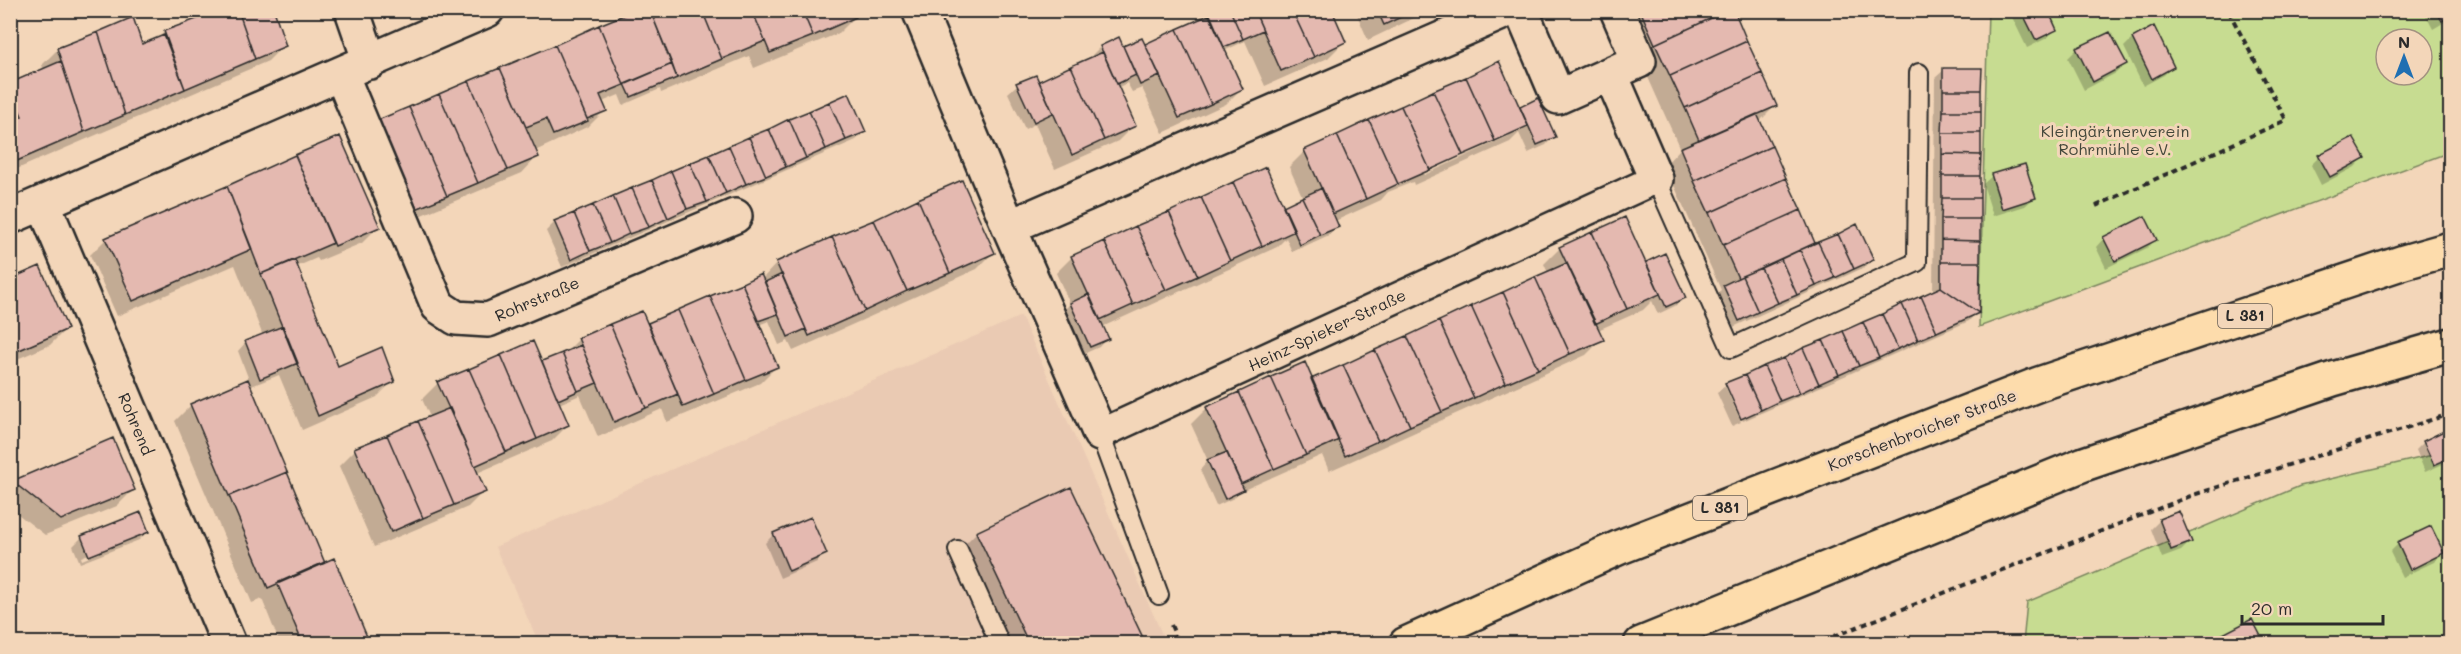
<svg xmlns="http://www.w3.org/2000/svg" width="2461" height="654" font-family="Mali,sans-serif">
<rect width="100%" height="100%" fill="#f3d6b9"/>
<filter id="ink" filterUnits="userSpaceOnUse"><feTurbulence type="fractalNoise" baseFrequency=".0167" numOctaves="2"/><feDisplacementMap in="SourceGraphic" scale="12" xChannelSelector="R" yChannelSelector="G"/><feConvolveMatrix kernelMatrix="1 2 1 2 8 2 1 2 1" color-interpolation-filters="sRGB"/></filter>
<g filter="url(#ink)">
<path fill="#eacab3" d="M1021,316L1166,643H539L495,547Z"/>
<path fill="#c7dc91" stroke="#79845e" stroke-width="1.5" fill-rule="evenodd" d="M1988,11H2450V152L1979,327ZM2386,39H2422V75H2386Z
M2450,451V643L2023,644L2027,602L2300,486Z"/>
<path fill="#0003" fill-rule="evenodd" d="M196,10H272L284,45L268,61L10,172V93L24,124L27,122L13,91H10V85L44,71L42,65L58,49L142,46L157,40L164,32L199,20Z
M641,10L855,17L839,33L754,68L749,56L661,93L660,89L623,105L619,95L602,102L605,110L589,126L535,151L537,157L522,173L400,224L379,121Z
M1207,10H1330L1344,42L1328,58L1265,86L1245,41L1224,51L1242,88L1226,104L1163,133L1142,88L1132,92L1127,83L1117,88L1134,125L1118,141L1055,169L1035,124L1025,129L1008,93L1017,85L1038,84L1093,58L1092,55L1099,48L1102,53L1122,48L1145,47L1200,21L1199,18Z
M1355,10H1431L1368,40Z
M1618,10H1732L1775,106L1759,122L1814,243L1809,248L1872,260L1863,268L1731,328L1715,295L1721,290L1665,165L1680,149Z
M2016,10H2046L2055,30L2047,38L2027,48L2011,15Z
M2423,10H2450V19L2433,29Z
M2154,28L2173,66L2164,75L2143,86L2124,47L2132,39Z
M2077,49L2125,64L2116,73L2084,90L2068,58Z
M1944,70L1977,312L1969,321L1743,421L1728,386H1725L1741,422L1732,426L1717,393L1726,385L1933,292L1935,78Z
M1538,100L1554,136L1546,145L1528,153L1519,133L1510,142L1414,185L1413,182L1388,192L1381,200L1335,221L1337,226L1329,235L1292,252L1286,238L1277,247L1102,327L1107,338L1099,347L1081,355L1062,312L1070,304L1056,273L1072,257L1282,208L1303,198L1289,167L1305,151L1519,110ZM1509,133V136L1424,175L1423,172Z
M864,132L856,140L562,267L546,231L555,222Z
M339,138L378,227L362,243L319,261L317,258L296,267L338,368L393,381L377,397L302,430L279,375L249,387L324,564L369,644H280L262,599L252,603L175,421L191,405L249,380L238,351L246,342L263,336L235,265L117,316L90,255L106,239Z
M2319,157L2363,158L2355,167L2321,185L2311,165Z
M1992,176L2034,198L2025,206L1993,216L1983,184Z
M2104,238L2155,240L2147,248L2106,268L2096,247Z
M1560,248L1645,265L1647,263L1684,298L1675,306L1658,314L1652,301L1643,310L1598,330L1602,339L1586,355L1329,471L1322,455L1239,492L1234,498L1216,506L1200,470L1208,461L1191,424L1207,408L1311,381L1548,273L1544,264Z
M993,253L977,269L793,351L788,341L779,345L769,321L758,325L776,367L760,383L667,422L662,409L598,437L580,395L559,404L568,425L552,441L477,473L484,491L468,507L374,547L339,466L355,450L430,417L422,399L438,383L541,363L564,354L579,339L647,325L762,279L777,263ZM579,345H582L588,359L586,360Z
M10,280L66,329L50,345L10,362Z
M2450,430V461L2425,472L2416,450L2424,442Z
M112,440L133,490L117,506L45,535L10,508L12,481Z
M810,519L825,554L817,562L780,578L765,543L774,534Z
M2160,520L2190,542L2181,551L2162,558L2151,529Z
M148,531L139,540L80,563L73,546L82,537ZM139,534V537L82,560L81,557Z
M976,533L1144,644H998L955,554Z
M2398,544L2442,553L2434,562L2402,577L2390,552Z"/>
<path fill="#e4b9b0" stroke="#2b2b2b" stroke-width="1.5" d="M221,10H238L255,59L185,89L164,31Z
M238,10H274L286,46L255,59Z
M636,10H650L672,64L624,85L599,25Z
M650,10H702L722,59L677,78Z
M702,10H752L765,41L722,59Z
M752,10H802L813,36L770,53Z
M802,10H853L856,17L813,36Z
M1208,10H1230L1243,39L1224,47Z
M1230,10H1254L1263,30L1243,39Z
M1254,10H1292L1314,57L1281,71Z
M1292,10H1332L1346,42L1314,57Z
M1377,10H1416L1384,25Z
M1644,10H1729L1655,44L1641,12Z
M1729,10H1734L1747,41L1670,76L1655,44Z
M2021,10H2048L2057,30L2036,40Z
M2436,10H2450V17L2442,21Z
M1209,15L1243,89L1211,104L1177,29Z
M133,17L142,44L164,35L185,89L125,115L98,32Z
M599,25L624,85L600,95L607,111L587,119L555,45Z
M2154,26L2174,67L2152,79L2132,38Z
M1177,29L1211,104L1179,118L1145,44Z
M98,32L125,115L84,132L57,48Z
M2110,32L2127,64L2093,82L2076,48Z
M1119,37L1136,75L1117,84L1100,46Z
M1142,38L1160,76L1140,85L1123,46Z
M1747,41L1762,73L1685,108L1670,76Z
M555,45L588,121L553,135L546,119L526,127L500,68Z
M1103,52L1136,126L1104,140L1071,66Z
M61,61L84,132L10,164V121L22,116L10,89V83Z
M1499,61L1528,126L1495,141L1466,77Z
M672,64L677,78L631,97L625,84Z
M1071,66L1104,140L1072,155L1039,81Z
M500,68L539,157L508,170L469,81Z
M1943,68H1982L1981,90H1943Z
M1762,73L1777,106L1699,140L1685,108Z
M1036,75L1053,113L1034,122L1016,83Z
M1466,77L1495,141L1463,155L1433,91Z
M469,81L508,170L478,183L439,94Z
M1943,90H1981V111H1943Z
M1433,91L1463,155L1430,170L1401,106Z
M849,93L866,132L846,140L829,102Z
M439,94L478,183L447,196L409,107Z
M1538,98L1556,137L1537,145L1520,107Z
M829,102L846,140L826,149L809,111Z
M1401,106L1430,170L1398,184L1369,120Z
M409,107L447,196L416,209L378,120Z
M809,111L826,149L806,158L789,119Z
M1943,111H1981V133H1942Z
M1757,114L1772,146L1694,181L1680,148Z
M789,119L806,158L786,167L769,129Z
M1369,120L1398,184L1366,199L1337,135Z
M769,129L786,167L766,176L749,137Z
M1942,133H1981V155L1942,154Z
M1337,135L1366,199L1333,214L1304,150Z
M340,136L380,227L335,246L295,155Z
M749,137L766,176L746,184L729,146Z
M2353,137L2365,158L2330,177L2318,155Z
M729,146L746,184L726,193L709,155Z
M1772,146L1786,178L1709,213L1694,181Z
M1942,154L1981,155L1980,176H1942Z
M295,155L333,243L261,274L227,186Z
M709,155L726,193L707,202L690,163Z
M690,163L707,202L687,209L671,171Z
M2025,164L2036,198L2002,209L1991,174Z
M1266,167L1295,231L1262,246L1233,182Z
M671,171L687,209L668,218L652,180Z
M1942,176H1980V198H1942Z
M1786,178L1801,210L1723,245L1709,213Z
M652,180L668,218L649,227L632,188Z
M962,180L995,253L950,273L918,199Z
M1233,182L1262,246L1230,261L1201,197Z
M227,186L252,249L133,301L105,238Z
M632,188L649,227L629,234L613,196Z
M1322,188L1339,227L1320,235L1302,197Z
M613,196L629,234L610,243L593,205Z
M1201,197L1230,261L1198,276L1169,212Z
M1302,197L1320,235L1300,245L1283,206Z
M1942,198H1980V219H1941Z
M918,199L950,273L907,291L874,220Z
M593,205L610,243L590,251L574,213Z
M1801,210L1815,243L1738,278L1723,245Z
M1169,212L1198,276L1166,290L1136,226Z
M574,213L590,251L571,260L554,221Z
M2145,216L2157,240L2115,261L2103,237Z
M1625,217L1660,294L1627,309L1592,232Z
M1941,219H1980V241L1941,240Z
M874,220L907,291L865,311L832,237Z
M1857,224L1874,260L1854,269L1838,234Z
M1136,226L1166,290L1133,305L1104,241Z
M1592,232L1627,309L1595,324L1559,247Z
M1838,234L1854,269L1835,278L1818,242Z
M832,237L865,311L809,336L776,262Z
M1941,240L1980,241V262H1941Z
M1104,241L1133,305L1100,320L1071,256Z
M1818,242L1835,278L1816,286L1800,250Z
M1800,250L1816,286L1797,295L1781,259Z
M1665,253L1686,298L1666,307L1646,262Z
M1781,259L1797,295L1778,303L1761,268Z
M295,260L338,366L382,347L395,382L318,416L261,274Z
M1941,262H1980L1979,313L1941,287Z
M1567,263L1604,340L1570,354L1535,277Z
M40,266L68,329L10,354V279Z
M1761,268L1778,303L1758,312L1742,276Z
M761,274L778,314L758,321L742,283Z
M782,274L806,329L788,337L765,282Z
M1742,276L1758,312L1739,321L1723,285Z
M1535,277L1570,354L1538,369L1503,292Z
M742,283L778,367L746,380L710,296Z
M1941,287L1979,313L1937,332L1921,296Z
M1503,292L1538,369L1506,383L1471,306Z
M1089,294L1109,339L1090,347L1070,303Z
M710,296L746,380L714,394L678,310Z
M1921,296L1937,332L1918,340L1902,304Z
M1902,304L1918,340L1898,349L1882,314Z
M1471,306L1506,383L1474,398L1439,321Z
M678,310L714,394L683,407L648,323Z
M642,311L678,394L646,408L610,324Z
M1882,314L1898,349L1879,358L1863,322Z
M1439,321L1474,398L1442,412L1407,336Z
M1863,322L1879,358L1859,366L1843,331Z
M610,324L646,408L614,422L578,338Z
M283,326L298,363L260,379L245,341Z
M1843,331L1859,366L1839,375L1823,340Z
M1407,336L1442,412L1410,426L1375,350Z
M1823,340L1839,375L1819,384L1803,348Z
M533,341L569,425L537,439L501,355Z
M581,345L597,383L578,391L562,353Z
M1803,348L1819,384L1800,393L1784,358Z
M1375,350L1410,426L1378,441L1343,365Z
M562,353L578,391L558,400L542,361Z
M501,355L537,439L506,452L469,369Z
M1784,358L1800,393L1780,401L1764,366Z
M1305,362L1339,440L1306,455L1271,377Z
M1343,365L1378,441L1345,456L1311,379Z
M1764,366L1780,401L1761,410L1745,375Z
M469,369L506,452L475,466L437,382Z
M1745,375L1761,410L1741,419L1725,383Z
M1271,377L1306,455L1274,469L1239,392Z
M248,379L287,472L229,496L190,404Z
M1239,392L1274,469L1241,484L1206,407Z
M450,408L486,492L454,505L418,421Z
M418,421L454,505L423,518L387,435Z
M2450,428V458L2434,465L2423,441Z
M387,435L423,518L391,532L354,448Z
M113,438L135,490L61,520L12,481Z
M1227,452L1244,490L1225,499L1207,460Z
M287,472L325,563L268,588L229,496Z
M1071,487L1146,644H1029L976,532Z
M2179,511L2192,542L2171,550L2159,519Z
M141,512L149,532L89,556L81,536Z
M811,517L827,554L789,571L773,533Z
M2431,526L2444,553L2410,570L2397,542Z
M334,558L370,644H303L277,583Z
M2252,619L2265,644H2220L2217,637Z"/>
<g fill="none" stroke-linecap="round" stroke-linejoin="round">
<defs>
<path id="service" d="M1656,179L1731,348L1917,262L1919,73
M1100,434L1159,595
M958,550L1000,644"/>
<path id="pedestrian" d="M1100,434L1656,179"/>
<path id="minor" d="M352,10L370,62
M919,10L1009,227L1100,434
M1521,10L1558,97L1639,61L1617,10
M341,74L438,306L456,318L488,320L735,216
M1611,75L1656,179
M44,205L229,644
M10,217L487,10
M1009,227L1508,10"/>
<path id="primary" d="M1406,644L1620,547L2039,384L2404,262L2450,249
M1641,644L2084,464L2333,379L2450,345"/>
</defs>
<use href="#service" stroke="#2b2b2b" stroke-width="22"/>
<use href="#pedestrian" stroke="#2b2b2b" stroke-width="33"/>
<use href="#minor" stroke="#2b2b2b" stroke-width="38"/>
<use href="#primary" stroke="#2b2b2b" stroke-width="38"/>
<path stroke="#2b2b2b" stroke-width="4" stroke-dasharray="6 4.5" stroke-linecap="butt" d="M2096,206L2286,120L2228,10
M1171,625L1179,644
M1814,644L2193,495L2450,414
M2431,644L2450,634"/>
<use href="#service" stroke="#f3d6b9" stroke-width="18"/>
<use href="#pedestrian" stroke="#f3d6b9" stroke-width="28"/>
<use href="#minor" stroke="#f3d6b9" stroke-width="33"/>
<use href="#primary" stroke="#fddcac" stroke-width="33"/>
</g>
</g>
<g text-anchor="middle" stroke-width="6" stroke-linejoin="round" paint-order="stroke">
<g fill="#f3d6b9" stroke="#675e56" stroke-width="1.5">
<rect x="2218" y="304" width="54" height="24" rx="4.5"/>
<rect x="1693" y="496" width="54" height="24" rx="4.5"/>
</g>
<g font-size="15" font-weight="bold" fill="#2b2b2b">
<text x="2245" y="321">L 381</text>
<text x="1720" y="513">L 381</text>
</g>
<g font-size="16" fill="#42463a" stroke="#f3d6b9">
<text x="2115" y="137">Kleingärtnerverein<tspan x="2115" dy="18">Rohrmühle e.V.</tspan></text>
</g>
<g font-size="16" fill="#2b2b2b" stroke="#f3d6b9">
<text transform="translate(537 299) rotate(-23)" y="6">Rohrstraße</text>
<text transform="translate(1327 330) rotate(-25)" y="6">Heinz-Spieker-Straße</text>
<text transform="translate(136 424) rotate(67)" y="6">Rohrend</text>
<text transform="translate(1922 430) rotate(-21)" y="6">Korschenbroicher Straße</text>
</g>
</g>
<rect width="2461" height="654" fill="none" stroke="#f3d6b9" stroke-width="36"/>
<rect x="18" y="18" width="2425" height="618" fill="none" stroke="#2b2b2b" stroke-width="2" filter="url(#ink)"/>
<g transform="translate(2404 57)"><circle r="28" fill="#f3d6b9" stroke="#a39280" stroke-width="1.5"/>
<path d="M0-4.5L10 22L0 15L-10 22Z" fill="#1f6fb2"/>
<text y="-9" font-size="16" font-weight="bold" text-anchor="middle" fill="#2b2b2b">N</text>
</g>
<path d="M2242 615v9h141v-9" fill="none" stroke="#2b2b2b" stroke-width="3"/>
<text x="2251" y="615" font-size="18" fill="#2b2b2b" stroke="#f3d6b9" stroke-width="4.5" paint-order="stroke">20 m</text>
</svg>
